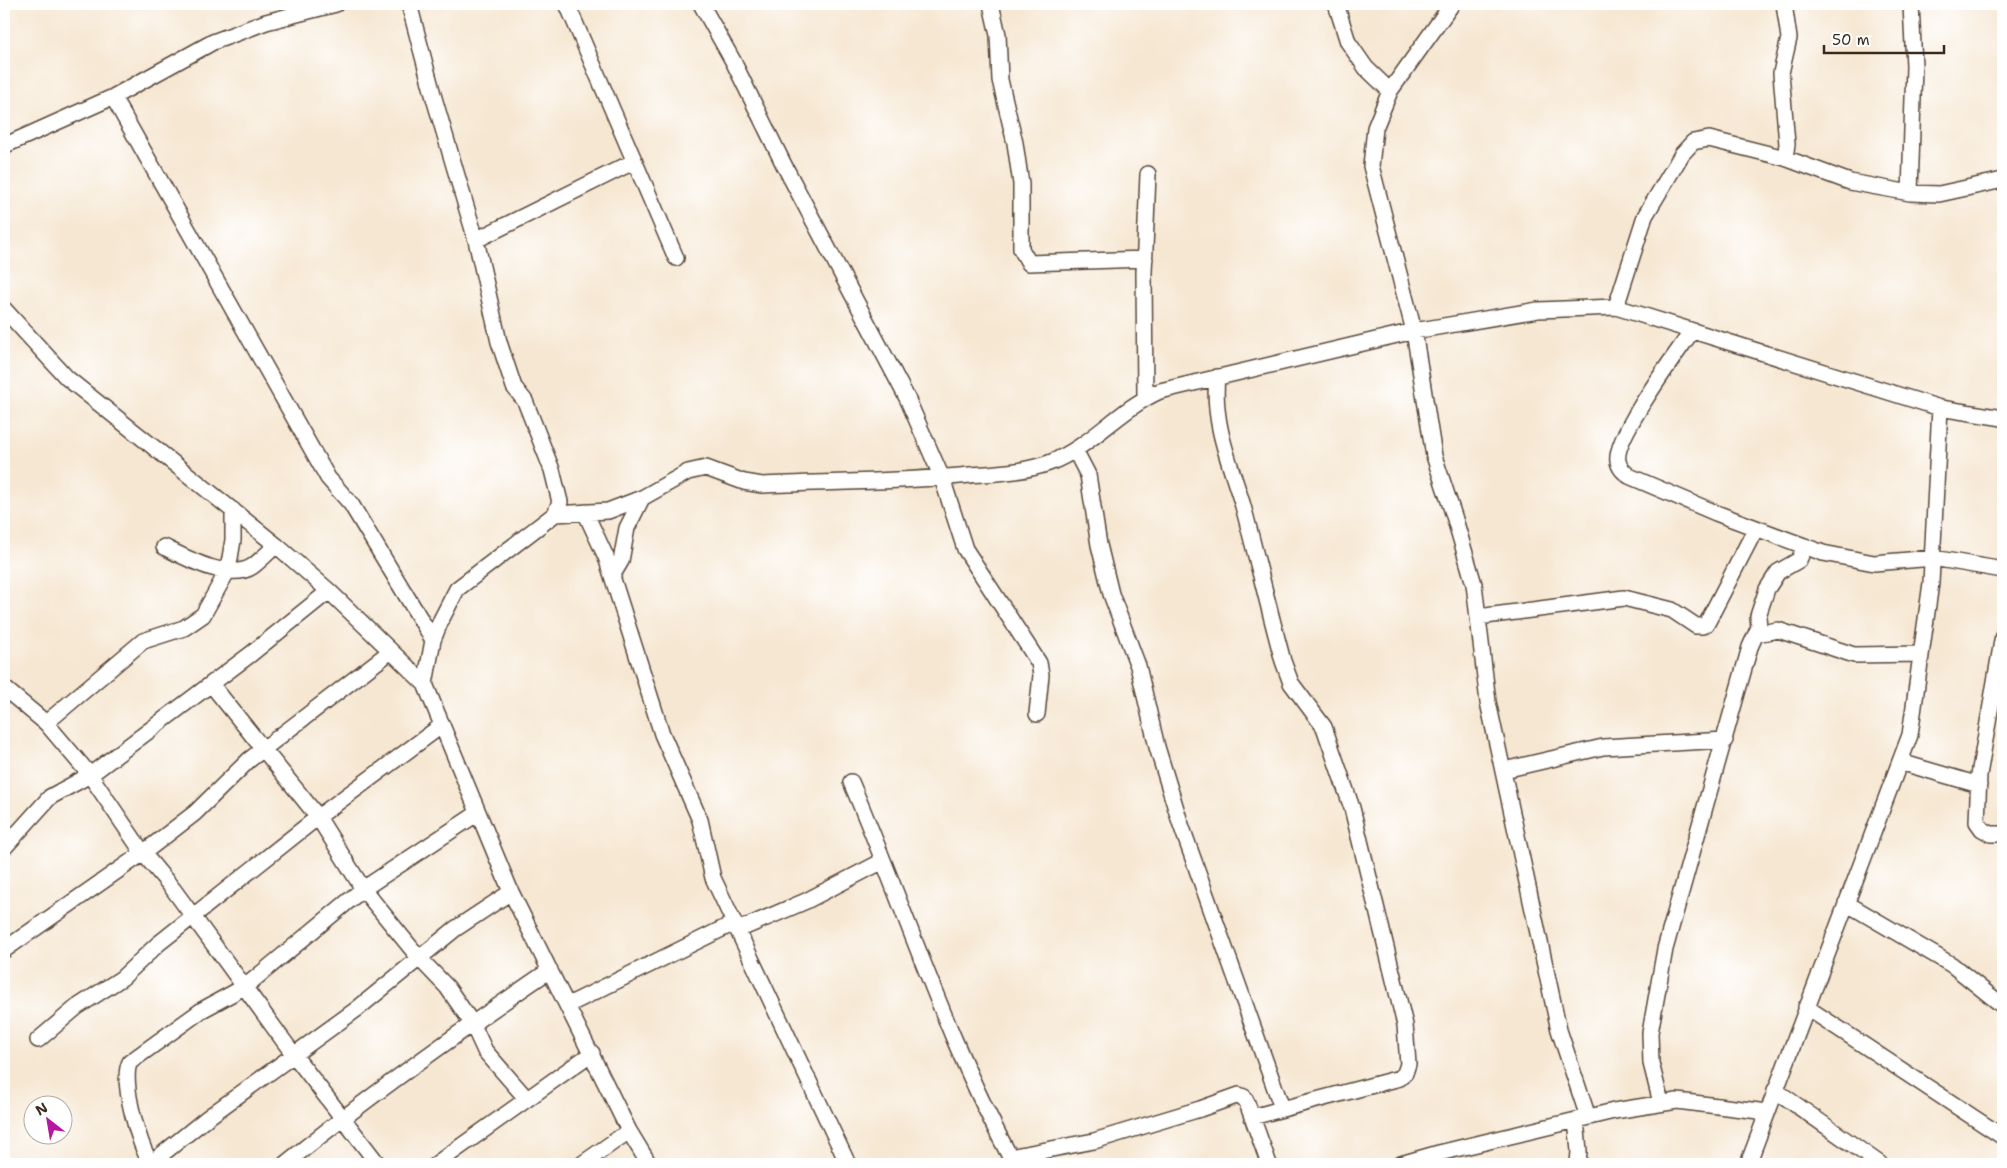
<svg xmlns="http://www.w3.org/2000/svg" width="2007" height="1168" font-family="'Shantell Sans',sans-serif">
<rect width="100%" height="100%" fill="#fff"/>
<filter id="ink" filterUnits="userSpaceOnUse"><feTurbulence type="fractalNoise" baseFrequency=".02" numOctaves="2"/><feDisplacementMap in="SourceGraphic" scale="10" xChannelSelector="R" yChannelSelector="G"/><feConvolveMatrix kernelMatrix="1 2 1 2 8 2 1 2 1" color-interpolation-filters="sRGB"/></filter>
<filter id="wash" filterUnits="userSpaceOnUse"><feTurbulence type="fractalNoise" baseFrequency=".0096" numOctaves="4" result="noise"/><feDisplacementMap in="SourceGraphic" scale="20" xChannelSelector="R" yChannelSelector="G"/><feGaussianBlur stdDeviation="1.12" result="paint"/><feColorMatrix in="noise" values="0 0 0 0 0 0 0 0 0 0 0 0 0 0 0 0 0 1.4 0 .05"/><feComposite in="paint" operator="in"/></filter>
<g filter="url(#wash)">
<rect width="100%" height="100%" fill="#f6e7d2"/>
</g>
<g filter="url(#ink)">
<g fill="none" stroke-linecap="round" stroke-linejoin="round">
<defs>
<path id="street" d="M409,4L434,98L476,240L499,342L514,387L525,401L552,470L560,502L555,514L457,589L441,620L433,640L425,684L511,892L629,1131L649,1164
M567,4L676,258
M701,4L733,61L784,165L907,398L942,478L965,549L1039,663L1041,675L1037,714
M991,4L998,35L1000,80L1015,143L1021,184V249L1029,263L1145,259
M1336,4L1348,42L1366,68L1390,91
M1452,4L1390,91L1375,128L1371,166L1414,331L1434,456L1454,516L1474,584L1488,702L1559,1030L1588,1117
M1784,4L1789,38L1781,73L1787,144L1785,158
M113,97L328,478L351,504L433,640
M4,143L8,144L113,97L213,42L266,22L336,4
M1910,193L1914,66L1911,4
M476,240L633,162
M1616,307L1645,216L1682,154L1693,142L1709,139L1785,158L1850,182L1910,193L1939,194L2003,180
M4,309L67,378L276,545L329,591L425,684
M1692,331C1677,353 1613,438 1618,461C1619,468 1624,472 1629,476L1716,513L1823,553L1874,563L1933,558L2003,570
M1217,377C1212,423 1230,463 1243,506C1257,558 1269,610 1283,661L1291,683L1324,727L1352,808L1405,1025L1408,1064L1405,1073L1400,1078L1252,1117
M1145,397L1144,273L1148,174
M1075,450L1088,475L1099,545L1111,594L1138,666L1157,747L1180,822L1282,1108
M585,512L606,557L662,734L700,820L713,878L848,1164
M555,514L608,511L642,498L688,472L706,468L744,482L762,485C831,482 901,482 970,475C997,473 1024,472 1049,463C1091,447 1119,409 1160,391L1414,331L1538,310L1616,307L1940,408L2003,418
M164,547C186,558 230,582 253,566C261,560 269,552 276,545
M612,576L621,561L627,528L642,498
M1478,617L1624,598L1672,610L1696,626H1702L1707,623L1756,528
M1756,634L1778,630L1854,655L1921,654
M2003,635L1979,775L1977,822L1982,829L1991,834H2003
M211,684L318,817L363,889L420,959L447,987L472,1023L485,1051L526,1098
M4,688L46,723L90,775L143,853L173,889L294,1055L378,1164
M46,723L143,641L184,628L203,615L228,570L233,540V510
M1900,762L1979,785
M1504,770L1603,747L1725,740
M851,782C906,910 947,1042 1014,1164
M4,848L50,797L90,775L251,654L329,591
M1846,903L1952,965L2003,1006
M738,930L806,901L883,861
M4,950L143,853L195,813L249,760L391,651
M568,1005L734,923
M1806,1007L2003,1137
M38,1040L77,1007L122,978L158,944L318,817L441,726
M1775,1090L1880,1164
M1661,1103L1651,1063L1650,1033L1665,949L1750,647L1759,627L1758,616L1767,589L1778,572L1799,560L1805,546
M1576,1120L1579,1151L1578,1164
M1010,1157L1094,1141L1200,1109L1239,1095L1244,1097L1247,1103L1269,1164
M151,1163C139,1147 120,1079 130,1062L202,1010L246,986L363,889L478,813
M150,1164L207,1118L357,1009L455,929L511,892
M285,1164C370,1095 459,1032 550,970
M436,1164L592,1053
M582,1164L629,1131
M1401,1164L1439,1153L1614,1111L1677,1101L1767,1112
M1748,1164L1910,735L1931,583L1940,408"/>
</defs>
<use href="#street" stroke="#574639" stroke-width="18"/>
<use href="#street" stroke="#fff" stroke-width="15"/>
</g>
</g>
<rect width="2007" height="1168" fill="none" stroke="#fff" stroke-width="20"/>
<g transform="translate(48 1120) rotate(329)"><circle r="24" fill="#ffffff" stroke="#b1aaa5"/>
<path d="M0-4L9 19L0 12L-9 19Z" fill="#b5179e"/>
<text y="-8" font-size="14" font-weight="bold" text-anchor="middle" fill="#3b2a1e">N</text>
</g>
<path d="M1824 45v8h120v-8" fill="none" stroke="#3b2a1e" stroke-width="2.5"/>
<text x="1832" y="45" font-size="15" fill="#3b2a1e" stroke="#ffffff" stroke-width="4" paint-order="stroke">50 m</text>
</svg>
